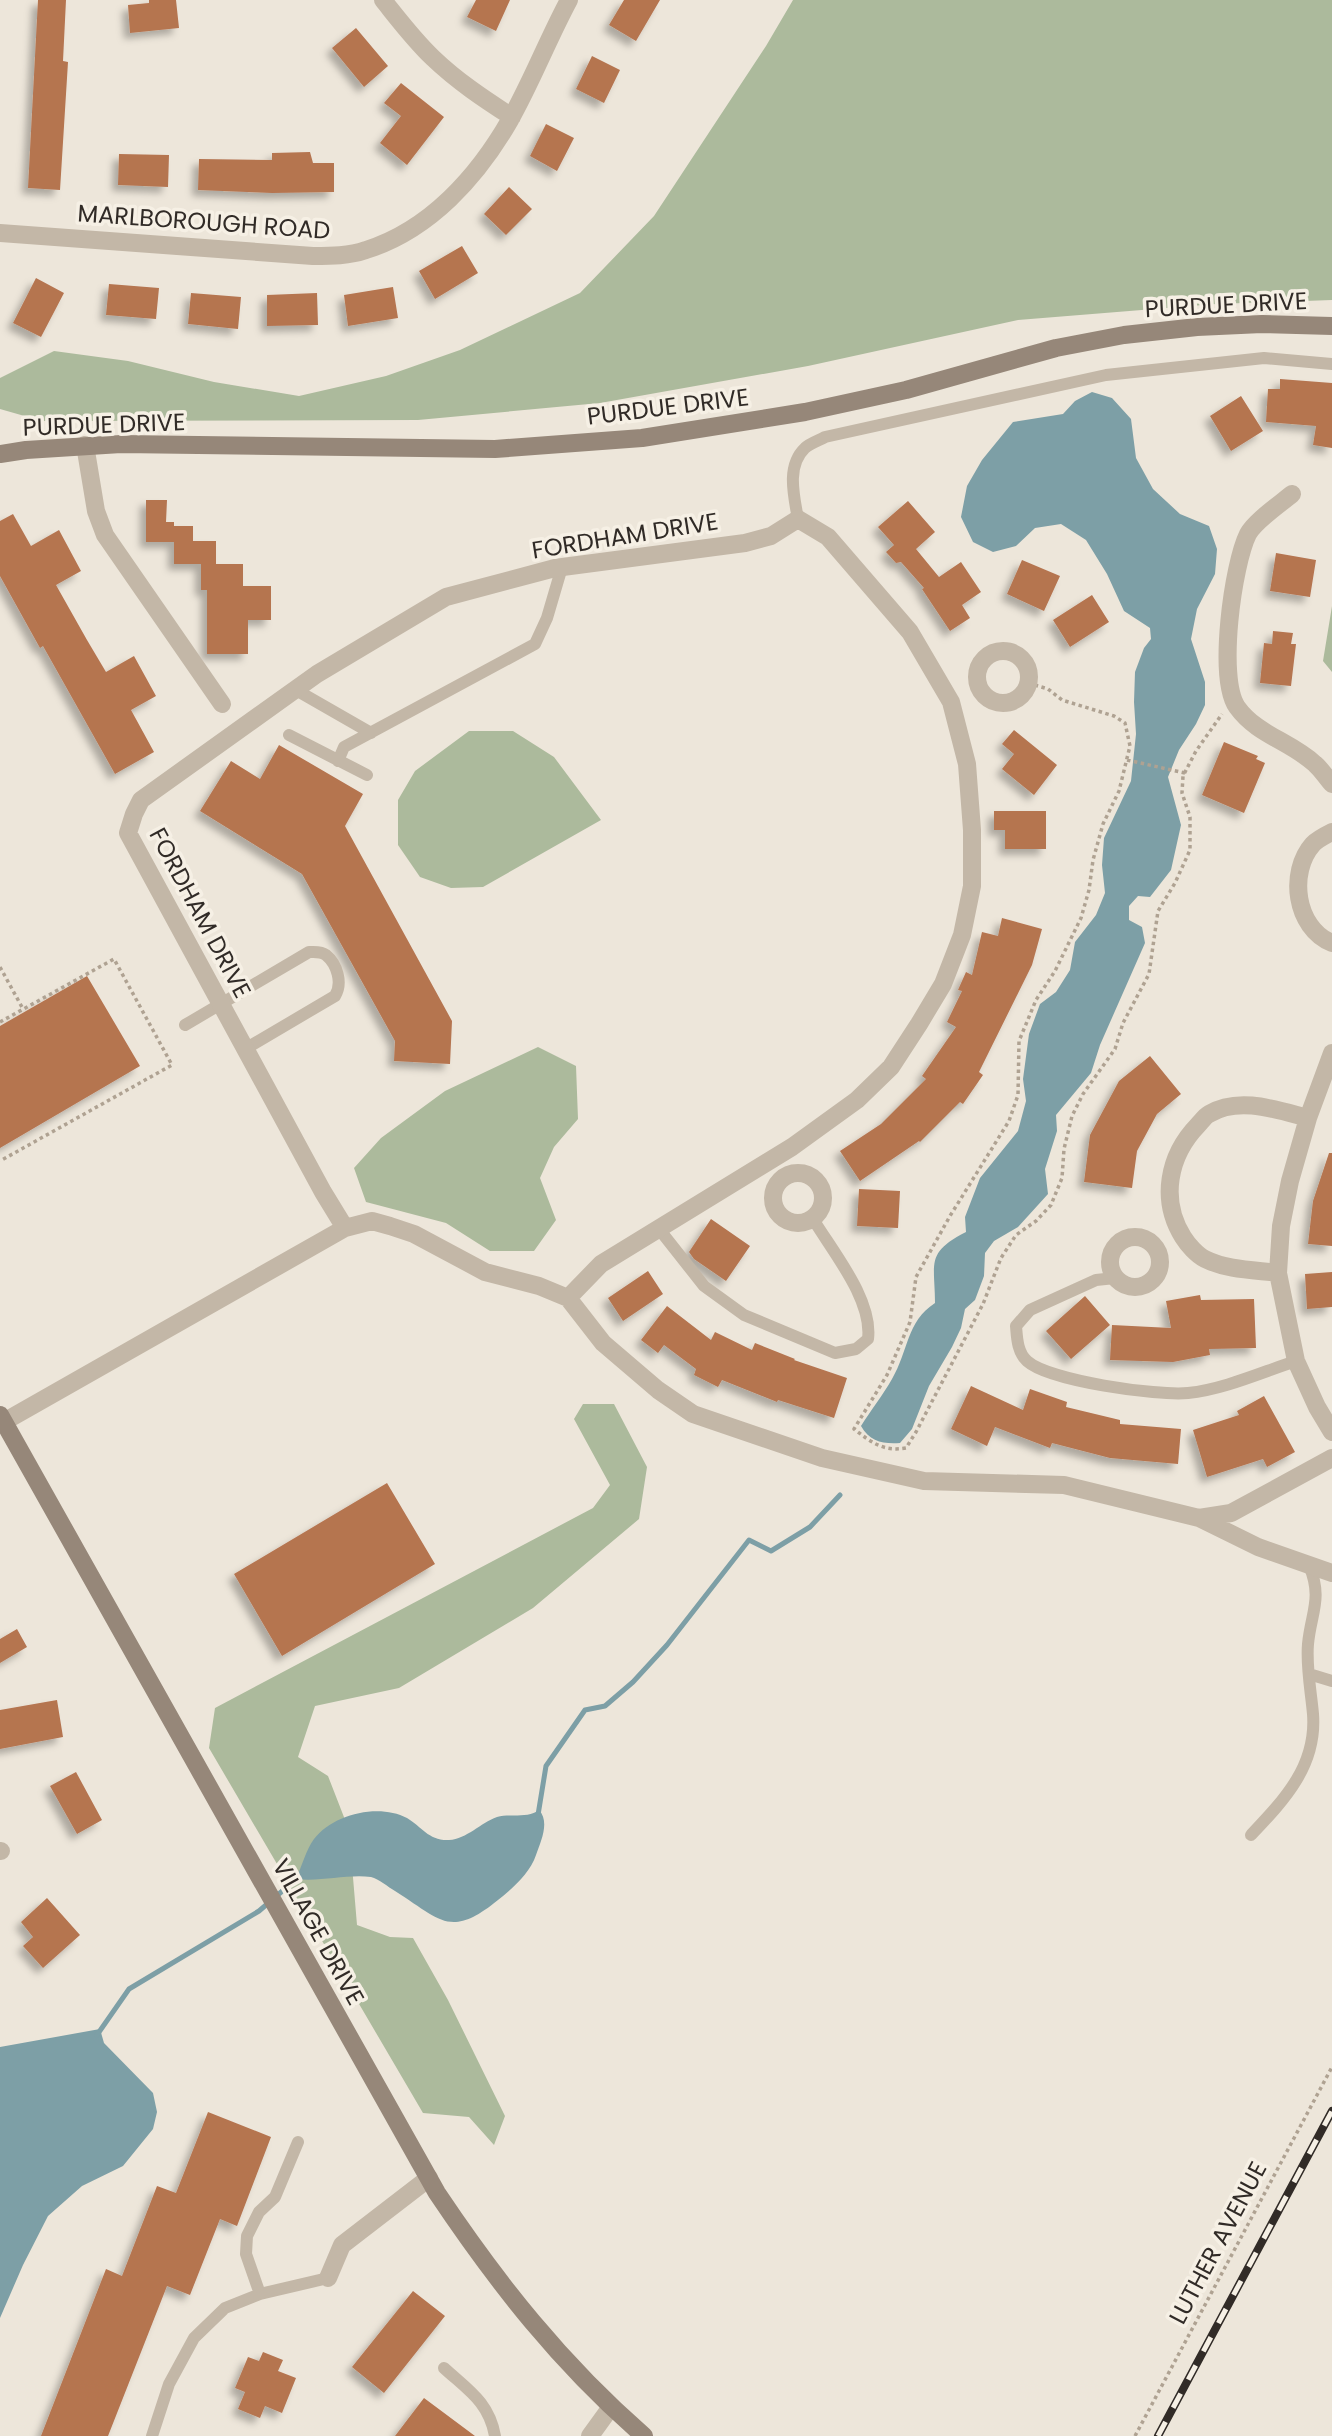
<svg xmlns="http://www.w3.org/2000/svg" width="1332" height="2436" font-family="Poppins,sans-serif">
<defs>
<filter id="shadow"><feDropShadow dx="-6" dy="6" stdDeviation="3.5" flood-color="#0004"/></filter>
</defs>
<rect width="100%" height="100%" fill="#ede6da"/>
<path fill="#acba9c" d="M793,0H1332V300L1216,304L1018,320L808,366L600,403L418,420L42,421L0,409V378L54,351L128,361L214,382L299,396L386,376L460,350L580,293L654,216L766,46Z
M1332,606V672L1323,661Z
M469,731H513L554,757L601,820L483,887L451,888L420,877L398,845V800L415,771Z
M538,1047L576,1066L578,1119L554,1147L540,1178L556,1220L534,1251H490L446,1223L366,1202L354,1168L381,1138L445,1091Z
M583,1404H614L647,1467L639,1519L533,1608L399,1688L315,1706L298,1757L328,1776L349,1830L357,1925L390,1937L413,1938L448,2000L505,2116L494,2145L469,2117L423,2113L209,1748L215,1708L593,1508L610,1485L574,1419Z"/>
<path fill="#7d9fa6" d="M1092,392L1112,398L1131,419L1136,458L1153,489L1180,514L1209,526L1217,549L1215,574L1197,609L1191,639L1205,682V705L1196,724L1179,750L1168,777L1181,825L1171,870L1150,897L1138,896L1129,906V920L1142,927L1145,943L1100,1045L1091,1073L1056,1115L1057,1131L1045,1169L1048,1194L1018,1227L994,1241L985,1253L984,1276L975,1300L965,1309L961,1328L952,1347L929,1386L912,1429L900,1443C883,1444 870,1442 861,1426C871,1410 883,1395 892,1379C909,1350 906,1322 935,1303C935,1263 925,1253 966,1232L965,1217L980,1178L1018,1131L1026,1101L1023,1079L1029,1034L1040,1004L1056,992L1070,970L1075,942L1096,915L1105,893L1102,865L1104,838L1131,781L1136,734L1134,702L1135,672L1144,648L1151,639L1150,628L1124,611L1107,574L1086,540L1061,524L1035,528L1016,546L993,552L973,542L961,517L967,486L982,460L1013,422L1063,414L1075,401Z
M539,1810C550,1822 541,1841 536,1855C530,1873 513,1888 498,1900C450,1939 441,1920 395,1891C388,1887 379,1879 371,1877C347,1874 321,1882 296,1879C302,1866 306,1850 314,1839C333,1814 379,1803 407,1818C422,1827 429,1841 449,1840C467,1839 480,1823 497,1817C510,1813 528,1819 539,1810Z
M100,2029L104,2043L153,2093L157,2112L153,2129L123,2166L82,2186L48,2216L23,2265L0,2318V2047Z"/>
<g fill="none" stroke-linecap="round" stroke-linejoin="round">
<path stroke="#7d9fa6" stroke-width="5" d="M538,1815L546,1766L585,1710L605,1706L633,1682L667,1645L749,1540L771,1551L810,1527L840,1495
M97,2035L129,1989L259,1911L301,1875"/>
</g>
<path fill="#b57450" filter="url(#shadow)" d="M38,0H66L63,61L68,62L60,190L28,188Z
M149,0H176L179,28L130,33L128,5L149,3Z
M476,0H510L496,31L467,17Z
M624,0H660L636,41L609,25Z
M356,28L388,66L364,87L332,48Z
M592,56L620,70L604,103L576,89Z
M401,83L444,117L407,165L380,143L401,116L384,103Z
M546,124L574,138L557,171L530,156Z
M310,152L313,163H334V192L272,193L198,190L199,159L272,160V153Z
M119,154L169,155L168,187L118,185Z
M509,187L532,209L506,235L484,214Z
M462,246L478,273L435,299L419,271Z
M36,278L64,293L41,337L13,323Z
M109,284L159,288L156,319L106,315Z
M393,287L398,318L348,326L344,295Z
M191,293L241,297L238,329L188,324Z
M317,293L318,325L267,326V295Z
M1280,379L1332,383V448L1313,445L1316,426L1266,422L1268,389H1280Z
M1241,396L1263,431L1231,451L1210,416Z
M146,500H167L166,522H174V526H193V541H216V564H243V586H271V620H248V654H207V590H201V564H174V542H146Z
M908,501L935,532L916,549L939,577L961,562L981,592L962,605L970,618L950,631L922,589L924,588L901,562L896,563L886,552L894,545L878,527Z
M13,514L31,546L59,530L81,571L56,585L87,640L106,672L134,656L156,696L131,710L154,752L115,774L43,646L40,648L0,576V521Z
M1276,553L1316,560L1310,597L1270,591Z
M1022,560L1060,576L1044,611L1007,594Z
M1092,595L1109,622L1070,647L1053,620Z
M1273,631L1293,633L1291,644H1296L1291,686L1260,683L1264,643L1272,644Z
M1014,730L1057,765L1034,795L1002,769L1014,754L1002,744Z
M1224,742L1258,756L1256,759L1265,763L1244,813L1202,795Z
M279,745L363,794L345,826L452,1021L450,1064L394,1061L395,1041L302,874L200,811L231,761L260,779Z
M994,811H1046V849H1005V830H994Z
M1002,918L1042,929L1032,965L979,1072L983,1075L963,1104L960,1102L920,1142L919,1141L860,1181L840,1151L881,1124L926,1079L922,1076L956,1027L947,1022L962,991L958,990L966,972L972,975L982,932L998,936Z
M87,976L140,1066L0,1148V1026Z
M1150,1056L1181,1094L1157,1114L1137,1151L1132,1188L1084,1182L1090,1135L1119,1081Z
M1329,1153H1332V1246L1308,1244L1313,1201Z
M859,1189L900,1191L898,1228L857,1226Z
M711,1219L750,1246L726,1281L694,1259L689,1252Z
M648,1271L663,1294L623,1321L608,1298Z
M1332,1272V1307L1307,1309L1305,1274Z
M1200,1295L1201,1300L1254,1299L1256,1348L1209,1349L1210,1355L1173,1362L1110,1360L1112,1325L1171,1328L1166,1301Z
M1085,1296L1110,1325L1071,1359L1046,1331Z
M667,1306L711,1340L715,1332L752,1350L755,1343L795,1359L794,1360L847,1378L834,1418L778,1400L777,1402L722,1380L718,1387L694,1375L696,1369L664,1345L658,1353L641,1340Z
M971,1386L1023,1410L1030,1389L1067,1402L1066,1407L1120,1420V1424L1181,1429L1178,1464L1110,1458L1052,1443L1050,1448L995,1427L987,1446L951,1429Z
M1264,1396L1295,1452L1267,1467L1263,1459L1207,1477L1193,1430L1239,1415L1237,1411Z
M387,1483L435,1564L282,1656L234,1574Z
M17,1629L27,1647L0,1663V1639Z
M57,1700L63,1737L0,1749V1710Z
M76,1772L102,1820L77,1834L50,1786Z
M47,1898L80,1935L43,1968L23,1946L33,1937L21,1922Z
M208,2112L271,2137L237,2226L220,2219L190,2295L167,2286L108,2436H41L106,2269L122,2276L157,2186L176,2193Z
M413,2291L445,2316L384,2393L352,2367Z
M263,2352L283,2360L278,2371L296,2378L282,2413L265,2406L260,2418L238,2409L245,2392L235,2388L248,2357L259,2361Z
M424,2398L475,2436H395Z"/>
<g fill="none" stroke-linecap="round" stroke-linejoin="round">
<path stroke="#afa292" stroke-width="3.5" stroke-dasharray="3.5 3.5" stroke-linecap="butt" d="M1028,683L1048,689L1062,700L1114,716L1125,723L1130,746L1119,791L1103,824L1093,860L1089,890L1081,918L1055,971L1036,1000L1019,1041L1018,1095L1009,1121L950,1216L916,1277L910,1322L887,1375L854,1429C871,1442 883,1452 906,1448L916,1432L983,1304L1001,1258L1016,1235L1036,1221L1051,1205L1062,1178L1064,1149L1072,1116L1083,1094L1115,1049L1123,1023L1149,974L1158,911L1175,883L1190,850V817L1182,793L1183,776L1196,751L1222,714
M1127,760L1185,773
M0,967L23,1009
M0,1022L114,959L172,1065L0,1161
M1135,2436L1332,2067"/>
<path stroke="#c3b7a7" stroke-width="12" d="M798,519C794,496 786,466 805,448C810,443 820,440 825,437L1106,375L1264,358L1332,364
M296,690L371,733
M289,735L367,775
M338,761L344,747L535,644L547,618L562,567
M185,1025L309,952C314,952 321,951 326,955C337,964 343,983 335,996L245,1049
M659,1229L704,1286L744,1315L835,1353L856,1349L868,1339C873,1300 833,1252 813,1219
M1115,1278L1096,1280L1030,1310L1016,1326C1017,1337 1017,1352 1027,1361C1049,1381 1157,1396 1188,1393C1225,1389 1262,1372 1296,1361
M1309,1674L1332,1681
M1251,1835C1284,1800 1317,1766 1313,1714C1311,1691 1306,1667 1308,1644C1311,1612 1323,1599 1309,1565
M260,2294L246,2254L247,2236L259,2212L275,2197L298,2142
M444,2368C468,2390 489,2402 495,2436
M152,2436L169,2384L194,2338L225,2308L260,2294L328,2278"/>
<path stroke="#c3b7a7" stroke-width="18" d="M383,0C399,20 414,40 433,58C457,81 484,99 512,117
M0,233L313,256C331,256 349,256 366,250C430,230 478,176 510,120C532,81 548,39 569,0
M85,445L96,511L105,535L222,704
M1292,494C1280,504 1255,521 1248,534C1233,564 1217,678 1237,707C1257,735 1290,741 1315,764C1321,769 1326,777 1332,784
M977 677a26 26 0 1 1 52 0a26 26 0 1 1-52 0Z
M1332,832C1326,835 1318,839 1313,844C1288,872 1295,928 1332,943
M1332,1053L1308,1118L1290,1181L1281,1226L1278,1273L1296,1361L1317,1407L1332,1432
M773 1198a25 25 0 1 1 50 0a25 25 0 1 1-50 0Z
M345,1228L323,1192L128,833L134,814L141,800L317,674L446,597L555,568L745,543L771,536L798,519L828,537L910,632L951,702L967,764L972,830V886L962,935L943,984L919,1024L891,1067L857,1100L792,1147L601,1264L568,1298
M1110 1262a25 25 0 1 1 50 0a25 25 0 1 1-50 0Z
M1278,1273C1254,1270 1227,1270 1205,1259C1197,1255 1188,1245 1183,1237C1160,1200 1168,1156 1198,1125C1201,1122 1205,1116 1209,1114C1239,1096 1277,1110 1308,1118
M0,1424L345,1228L372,1221L390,1226L414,1234L485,1272L539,1286L568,1298L603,1343L658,1390L693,1414L822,1458L924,1481L1064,1485L1199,1518L1258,1547L1332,1573
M1199,1518L1231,1513L1332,1458
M0,1851H1
M328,2278L342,2245L429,2178
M590,2436L611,2407"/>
<path stroke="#968779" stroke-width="18" d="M0,454L26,450L121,444L495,449L642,438L805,412L906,390L1056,348L1124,335L1197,327L1262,324L1332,326
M0,1415L437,2193C498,2284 561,2364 644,2436"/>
<defs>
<path id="rail" d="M1158,2436L1332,2111"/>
</defs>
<use href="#rail" stroke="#312b27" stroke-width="8"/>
<use href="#rail" stroke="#f6f0e5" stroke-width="5" stroke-dasharray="16" stroke-linecap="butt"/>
</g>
<g text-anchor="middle" stroke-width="7" stroke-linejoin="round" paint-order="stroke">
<g font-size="24" fill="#312b27" stroke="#f6f0e5">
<text transform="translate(204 222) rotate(4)" y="8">MARLBOROUGH ROAD</text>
<text transform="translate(1226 305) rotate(-3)" y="8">PURDUE DRIVE</text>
<text transform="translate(668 407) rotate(-7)" y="8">PURDUE DRIVE</text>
<text transform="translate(104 425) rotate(-2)" y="8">PURDUE DRIVE</text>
<text transform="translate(625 536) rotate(-9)" y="8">FORDHAM DRIVE</text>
<text transform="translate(200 913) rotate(62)" y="8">FORDHAM DRIVE</text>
<text transform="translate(318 1932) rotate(61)" y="8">VILLAGE DRIVE</text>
<text transform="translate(1218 2243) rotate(-62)" y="8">LUTHER AVENUE</text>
</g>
</g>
</svg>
